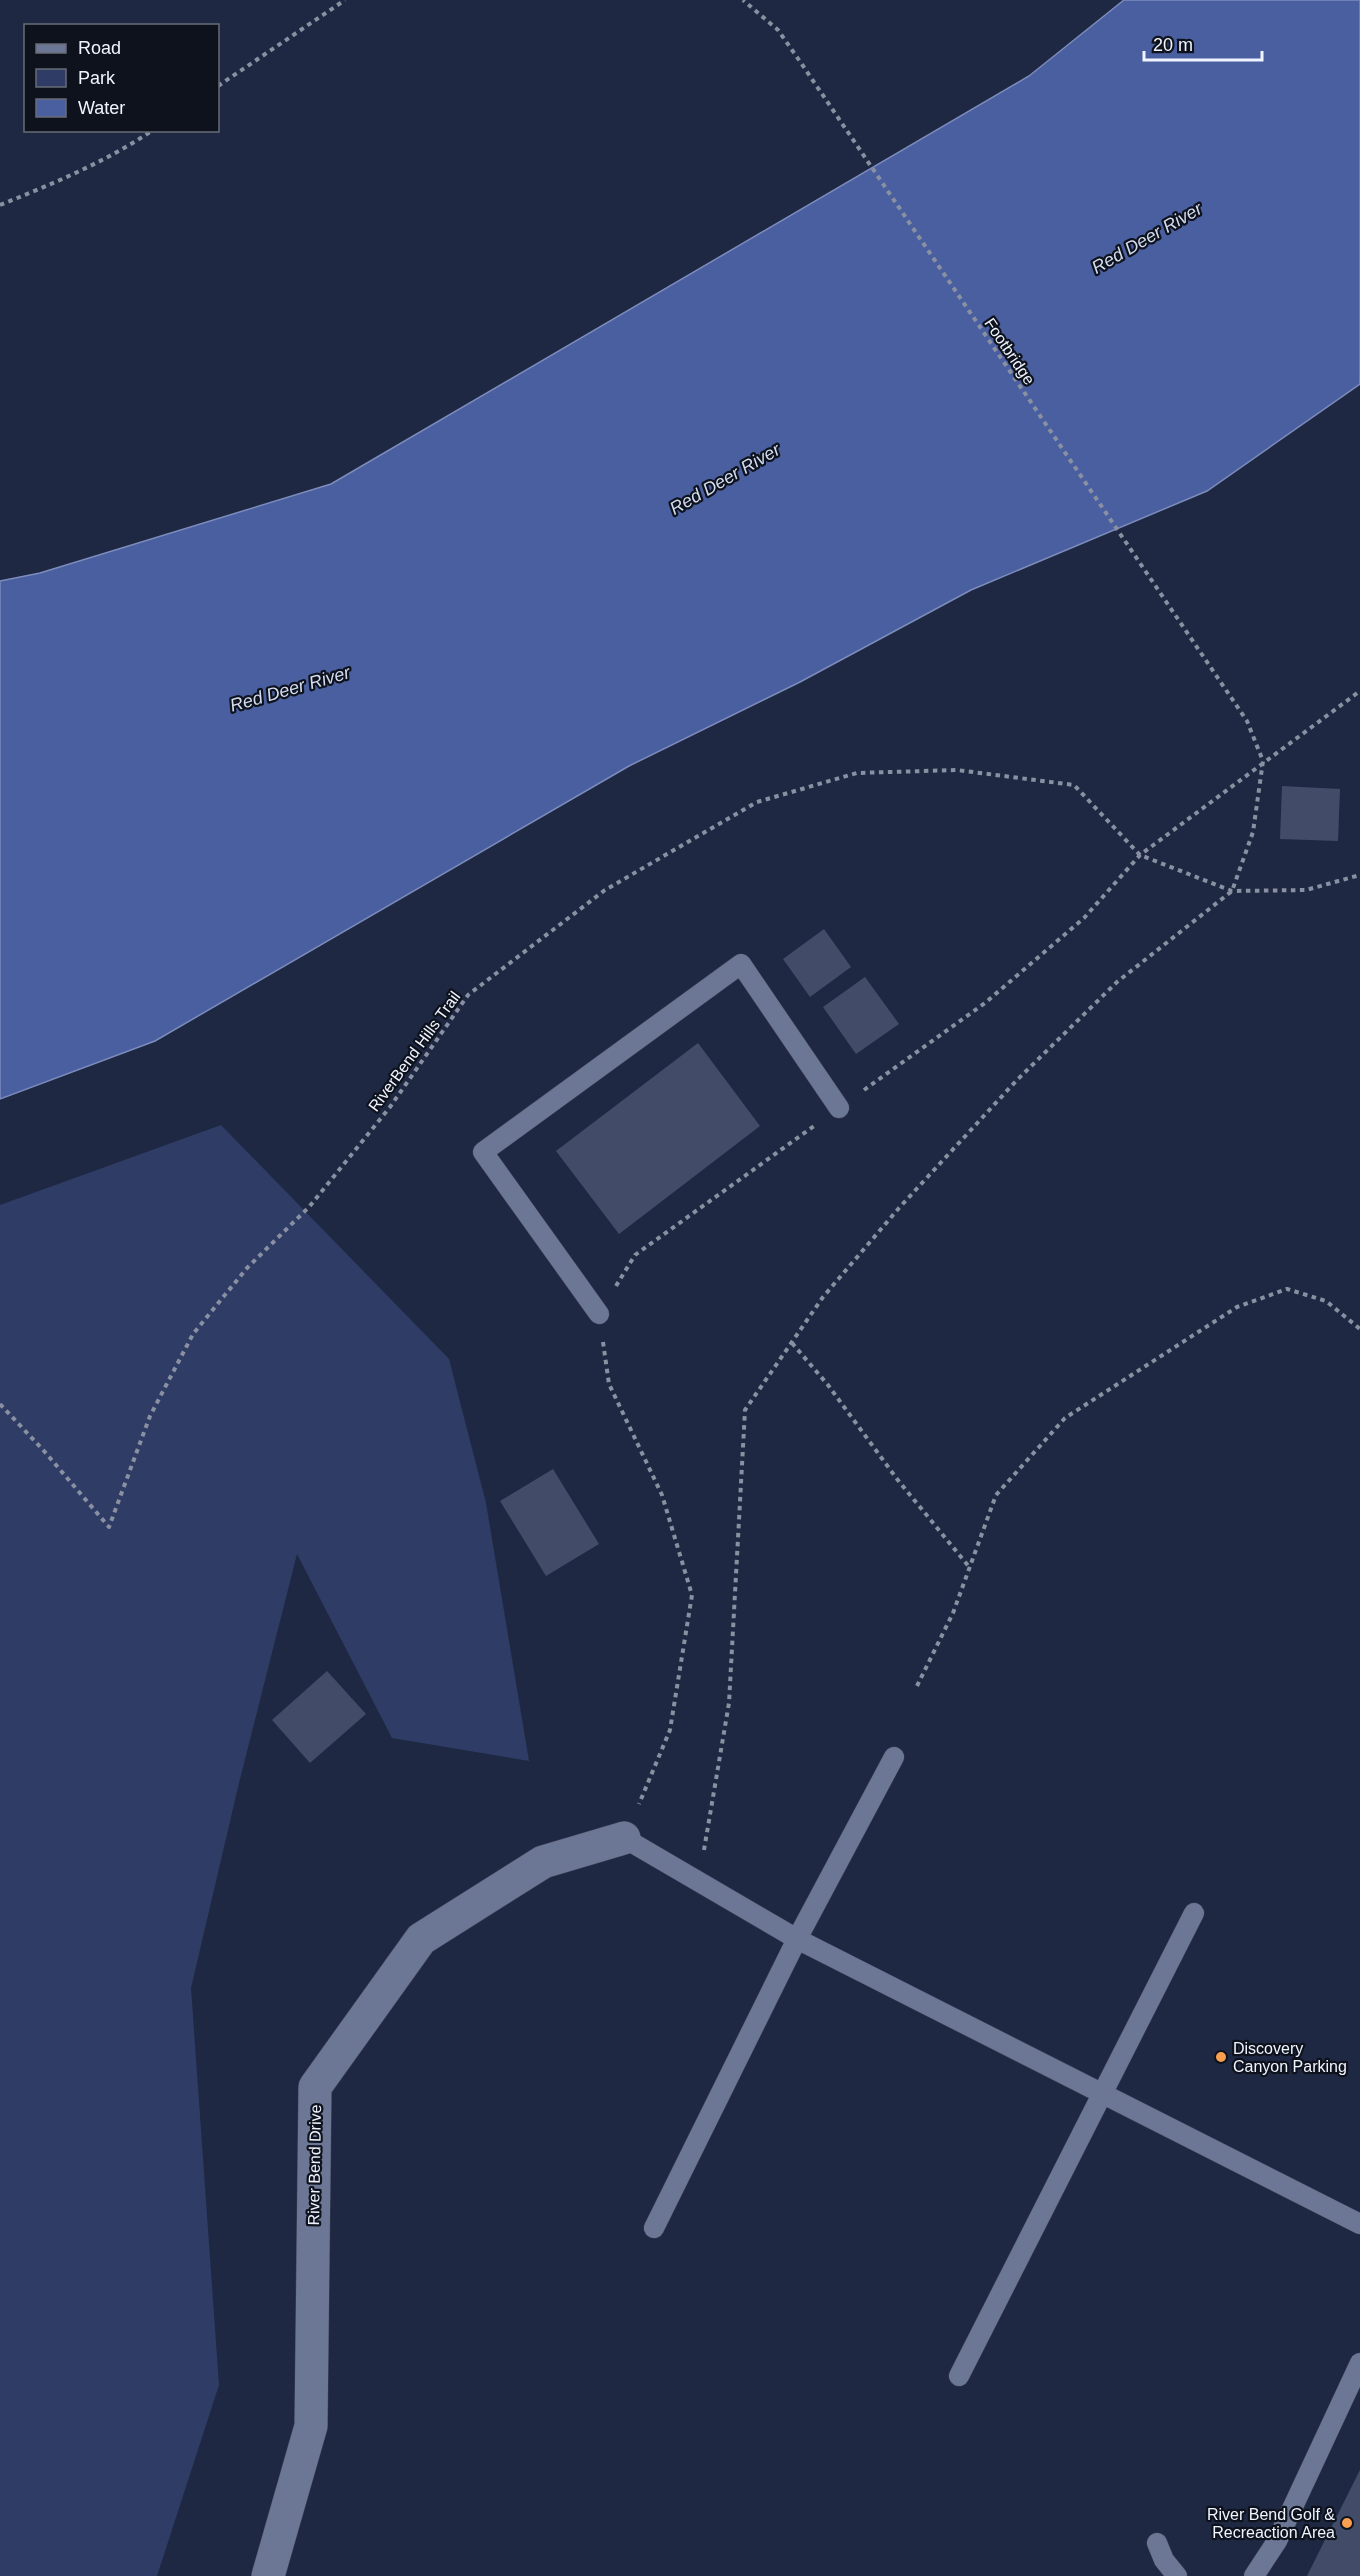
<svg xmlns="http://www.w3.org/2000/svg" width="1360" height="2576" font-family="Helvetica,sans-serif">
<rect width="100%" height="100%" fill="#1f2842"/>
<path fill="#2f3c65" d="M221,1125L449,1359L486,1503L529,1761L392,1738L297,1554L239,1783L191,1988L219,2385L157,2576H0V1205Z"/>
<path fill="#4a5fa0" stroke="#7c8cbc" stroke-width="1.5" d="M1124,0H1360V384L1207,491L971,590L800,682L629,766L155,1041L0,1099V581L40,573L331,484L1029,76Z"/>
<path fill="#424c69" d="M1282,786L1340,789L1338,841L1280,839Z
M824,929L851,967L810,997L783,959Z
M865,977L899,1024L856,1054L823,1007Z
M698,1043L760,1126L619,1234L556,1151Z
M553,1469L599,1544L546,1576L500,1501Z
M327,1671L366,1714L310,1763L272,1720Z
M1360,2470V2576H1307Z"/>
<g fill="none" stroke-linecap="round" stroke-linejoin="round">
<defs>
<path id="lane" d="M599,1314L483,1152L741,964L839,1108
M624,1838L797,1939L1360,2224
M654,2228L797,1939L894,1757
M959,2376L1194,1913
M1157,2543L1164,2560L1177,2576
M1254,2576L1277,2541L1360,2363"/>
<path id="street" d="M268,2576L311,2426L315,2087L421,1939L543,1862L624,1838"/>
</defs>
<use href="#lane" stroke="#3c4257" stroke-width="21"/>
<use href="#street" stroke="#3c4257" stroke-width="34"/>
<path stroke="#8990a2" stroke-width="4" stroke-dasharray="4.5 4.5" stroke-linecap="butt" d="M218,86L345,0
M0,205C52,184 106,162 153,130
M864,1090L985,1003L1084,918L1140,855L1360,691
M616,1286L635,1255L814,1126
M603,1342L609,1384L662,1495L692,1595L670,1730L639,1804
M792,1343L828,1385L897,1479L970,1568
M0,1404L44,1451L109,1527L150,1416L193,1334L247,1268L309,1207L390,1107L468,995L605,890L757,802L857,773L957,770L1074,785L1140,855L1232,891L1306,890L1360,875
M917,1686L953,1613L996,1495L1065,1418L1237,1307L1287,1289L1326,1301L1360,1329
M704,1850L729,1703L745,1410L823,1297L899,1208L1016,1081L1117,982L1232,891L1253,832L1263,761L1247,721L799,60L778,30L743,0"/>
<use href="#lane" stroke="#6c7796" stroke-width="20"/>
<use href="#street" stroke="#6c7796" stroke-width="33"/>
</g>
<g fill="#fa9f4f" stroke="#0d121d" stroke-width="2">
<circle cx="1221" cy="2057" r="6"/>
<circle cx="1347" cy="2523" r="6"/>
</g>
<g text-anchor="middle" stroke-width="4.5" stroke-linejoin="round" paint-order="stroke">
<g font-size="16" fill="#f0f4ff" stroke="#0d121d">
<text transform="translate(1010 351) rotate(56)" y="6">Footbridge</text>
<text transform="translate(414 1051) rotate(-54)" y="6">RiverBend Hills Trail</text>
<text transform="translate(314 2165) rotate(-89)" y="6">River Bend Drive</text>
</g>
<g font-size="16" fill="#f0f4ff" stroke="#0d121d" text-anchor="start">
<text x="1233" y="2054">Discovery<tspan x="1233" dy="18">Canyon Parking</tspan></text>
<text x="1335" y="2520" text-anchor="end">River Bend Golf &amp;<tspan x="1335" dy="18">Recreaction Area</tspan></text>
</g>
<g font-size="18" font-style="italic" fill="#d4dcef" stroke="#0d121d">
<text transform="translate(1147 238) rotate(-30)" y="6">Red Deer River</text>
<text transform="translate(725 479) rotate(-30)" y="6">Red Deer River</text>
<text transform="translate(290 689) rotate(-16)" y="6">Red Deer River</text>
</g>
</g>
<rect x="24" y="24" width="195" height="108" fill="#0d121d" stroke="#686c77" stroke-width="1.5"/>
<rect x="36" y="44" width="30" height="9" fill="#6c7796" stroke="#686c77" stroke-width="1.5"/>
<text x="78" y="54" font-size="18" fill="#f0f4ff">Road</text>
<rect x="36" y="69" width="30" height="18" fill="#2f3c65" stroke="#686c77" stroke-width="1.5"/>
<text x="78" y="84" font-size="18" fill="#f0f4ff">Park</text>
<rect x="36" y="99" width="30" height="18" fill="#4a5fa0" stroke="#686c77" stroke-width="1.5"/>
<text x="78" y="114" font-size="18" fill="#f0f4ff">Water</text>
<path d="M1144 51v9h118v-9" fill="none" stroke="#f0f4ff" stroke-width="3"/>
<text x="1153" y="51" font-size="18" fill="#f0f4ff" stroke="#0d121d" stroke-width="4.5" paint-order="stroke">20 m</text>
</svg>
